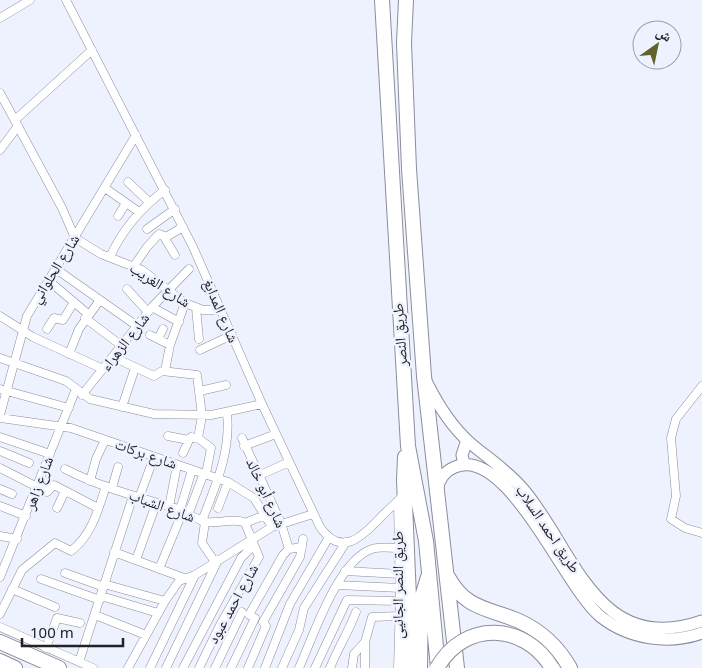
<svg xmlns="http://www.w3.org/2000/svg" width="702" height="668" font-family="'Noto Sans','Noto Naskh Arabic',sans-serif">
<rect width="100%" height="100%" fill="#eef2ff"/>
<g fill="none" stroke-linecap="round" stroke-linejoin="round">
<defs>
<path id="street" d="M66,0L193,247L262,404L320,527C341,557 361,538 379,519C387,510 397,503 404,494
M0,18L30,0
M0,93L62,208L75,238L101,254L142,270L185,303L203,310H221
M15,120L92,50
M0,150L18,126
M128,182L149,202
M105,188L139,212
M118,216L126,203
M147,229L175,209
M164,237L175,255
M110,257C123,228 141,208 165,190
M134,266L147,247L159,234L166,237L183,227
M56,269L137,326
M49,281L88,314
M127,289L148,312
M152,307L179,322
M196,308L199,339
M0,316L33,337L103,369
M85,318L122,346
M47,329L54,318L63,320L74,302
M150,335L170,345
M158,339L163,329
M200,350L232,335
M69,354L79,329L100,300
M113,357L154,376L162,371L197,375L202,416L198,438L211,448L206,474
M0,358L66,381L90,399L154,414L211,415L262,404
M165,371L170,345L185,303
M702,386L676,419L671,438L676,496L671,519L685,528L702,533
M0,389L69,408
M200,391L226,385
M82,395L152,307L189,269
M122,407L135,368
M0,415L27,316L136,135
M0,418L71,428L228,482L254,498L272,527
M168,436L189,440L191,437L199,439
M0,437L50,454
M242,438L281,523L289,549
M244,446L276,434
M0,451L29,463
M183,453L189,440
M0,468L47,492L54,485L98,508
M65,469C100,487 138,497 175,508C186,512 195,519 207,522C218,524 236,517 245,523L259,557L220,625L199,668
M258,476L289,462
M90,481L96,459L105,440
M112,488L118,467
M0,489L12,494
M139,498L154,457
M398,502L400,601L398,668
M0,506L26,516
M169,507L177,465
M57,508L65,491
M218,508L228,482
M180,510L192,470
M188,515L204,473
M202,521C216,484 231,452 227,413
M205,522L202,543L215,562
M245,523L265,515
M0,536L17,539
M114,552L184,578
M136,560L156,504
M159,569L183,511
M345,571L400,574
M65,573L104,587
M0,577L76,389
M41,579L100,600
M104,584L165,601
M338,585L400,588
M12,589L55,607
M101,596L158,613
M0,614L22,570L55,543L71,551C92,535 98,510 106,486
M95,615L146,635
M249,615L283,555L289,549L302,547
M263,622L300,557L303,539
M0,627L93,668
M46,648L57,618L80,623
M79,662L133,496
M128,668L165,601L179,581L195,575L272,527L313,514
M150,668L195,575
M166,668L218,560
M183,668L241,558L254,545
M215,668L242,612
M231,668L255,618
M248,668L266,626L263,622
M265,668L290,604L329,537
M282,668L299,630L304,608L346,542
M299,668C313,637 338,560 372,549C380,546 390,548 399,548
M315,668L347,600L400,601
M330,668C338,648 348,633 356,612
M352,668L354,654L365,642
M365,668V642L372,617L400,616"/>
<path id="secondary" d="M427,383C438,405 450,425 469,442C486,457 507,470 523,489C574,548 596,658 702,621
M464,464L462,455L467,440
M437,490C439,479 445,471 455,467C507,444 566,590 601,617C629,639 669,645 702,633"/>
<path id="highway" d="M382,0L408,446L426,541L438,668
M406,0L404,43L409,169L424,376L457,668
M405,457L404,480L409,598L406,668
M448,577C466,610 489,608 519,621C541,631 558,647 570,668
M0,642L59,668
M0,661L15,668
M420,668L421,600L428,577"/>
</defs>
<use href="#street" stroke="#8b8e9a" stroke-width="9"/>
<use href="#secondary" stroke="#8b8e9a" stroke-width="13"/>
<use href="#highway" stroke="#8b8e9a" stroke-width="16"/>
<use href="#street" stroke="#fff" stroke-width="8"/>
<use href="#secondary" stroke="#fff" stroke-width="11"/>
<use href="#highway" stroke="#fff" stroke-width="14"/>
<defs>
<path id="highway-bridge" d="M437,668C464,620 524,622 552,668"/>
</defs>
<use href="#highway-bridge" stroke="#8b8e9a" stroke-width="16" stroke-linecap="butt"/>
<use href="#highway-bridge" stroke="#fff" stroke-width="14"/>
</g>
<g text-anchor="middle" stroke-width="5" stroke-linejoin="round" paint-order="stroke">
<g font-size="15" fill="#202226" stroke="#eef2ff">
<text transform="translate(55 269) rotate(-58)" y="5">شارع الحلواني</text>
<text transform="translate(160 285) rotate(33)" y="5">شارع الغريب</text>
<text transform="translate(221 311) rotate(67)" y="5">شارع المدابغ</text>
<text transform="translate(400 335) rotate(-94)" y="5">طريق النصر</text>
<text transform="translate(125 342) rotate(-52)" y="5">شارع الزهراء</text>
<text transform="translate(146 454) rotate(19)" y="5">شارع بركات</text>
<text transform="translate(39 483) rotate(-69)" y="5">شارع زاهر</text>
<text transform="translate(266 493) rotate(65)" y="5">شارع أبو خالد</text>
<text transform="translate(162 506) rotate(20)" y="5">شارع الشباب</text>
<text transform="translate(548 529) rotate(56)" y="5">طريق احمد السلاب</text>
<text transform="translate(398 585) rotate(-90)" y="5">طريق النصر الجانيى</text>
<text transform="translate(233 604) rotate(-61)" y="5">شارع احمد عبود</text>
</g>
</g>
<g transform="translate(657 45) rotate(33)"><circle r="24" fill="#eef2ff" stroke="#9c9fa8"/>
<path d="M0-4L9 19L0 12L-9 19Z" fill="#63612e"/>
<text y="-8" font-size="14" font-weight="bold" text-anchor="middle" fill="#202226">ش</text>
</g>
<path d="M22 638v8h101v-8" fill="none" stroke="#202226" stroke-width="2.5"/>
<text x="30" y="638" font-size="15" fill="#202226" stroke="#eef2ff" stroke-width="4" paint-order="stroke">100 m</text>
</svg>
